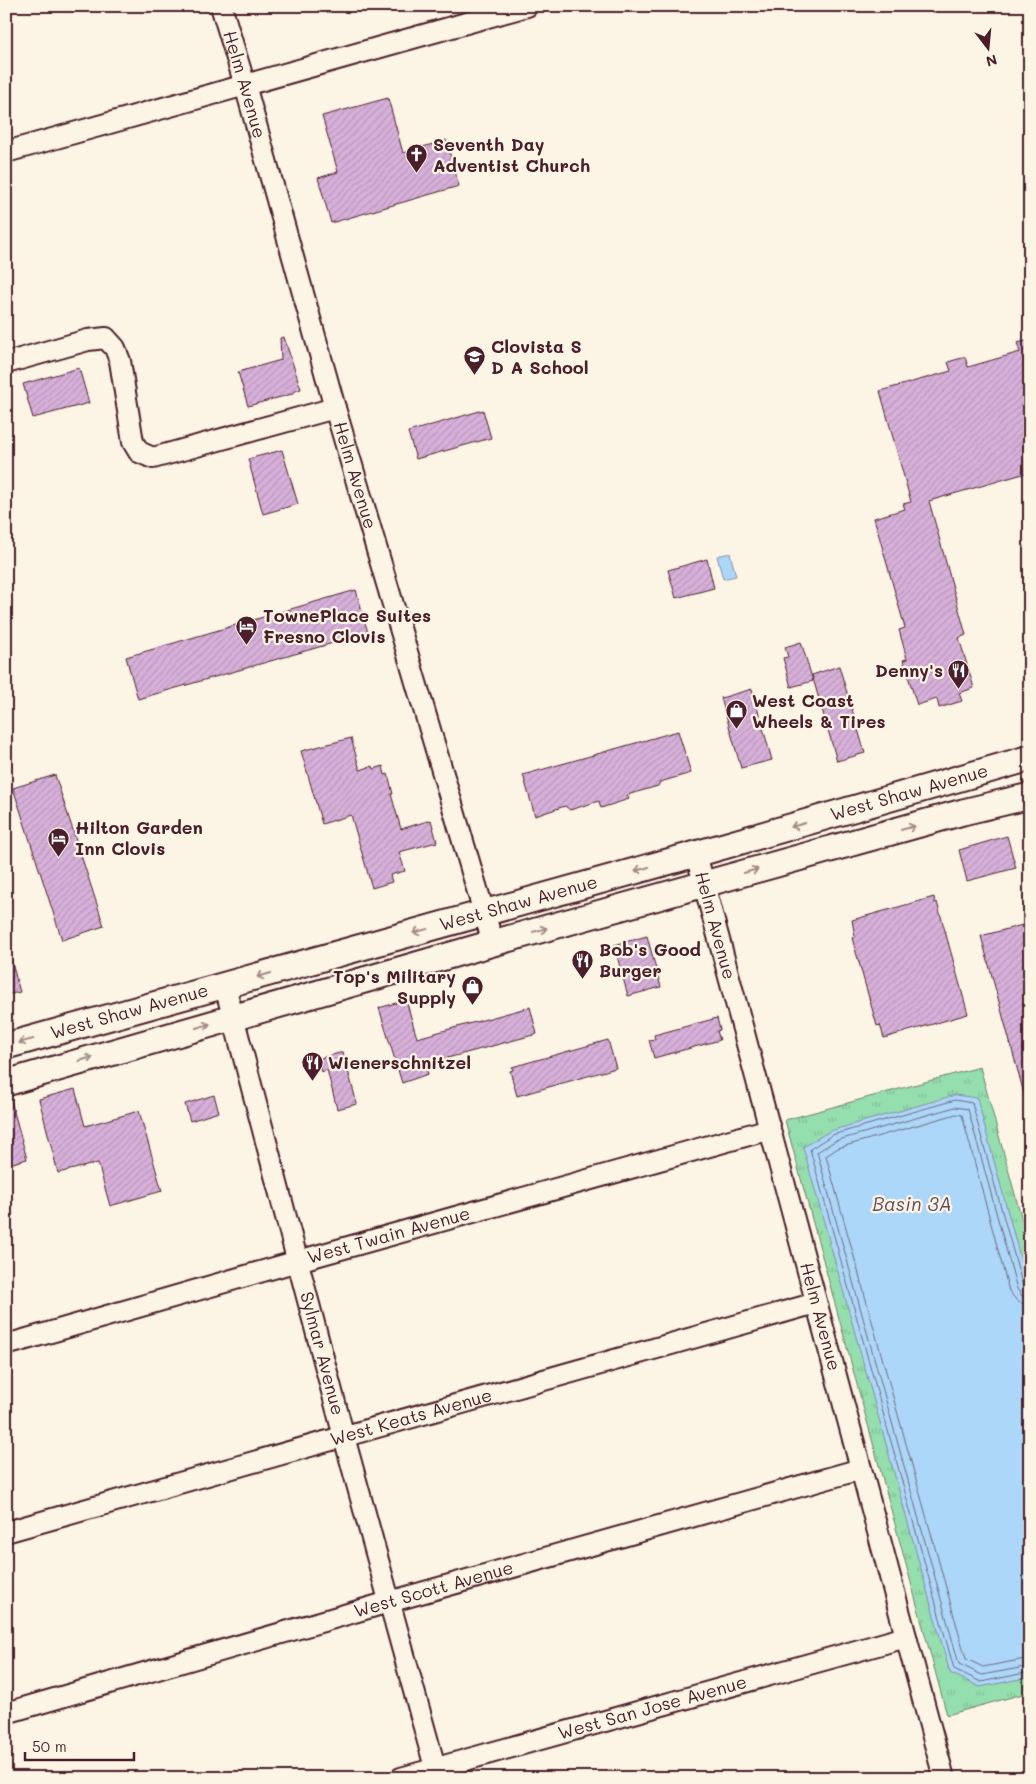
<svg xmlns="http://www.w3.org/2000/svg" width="1036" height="1784" font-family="Mali,sans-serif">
<defs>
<pattern id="grass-tufts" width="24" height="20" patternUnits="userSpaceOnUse" patternTransform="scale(1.25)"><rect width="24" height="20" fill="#95deae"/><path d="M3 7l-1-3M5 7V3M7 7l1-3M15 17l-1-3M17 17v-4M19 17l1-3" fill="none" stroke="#82be96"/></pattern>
<pattern id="building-hatch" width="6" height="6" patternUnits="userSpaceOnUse" patternTransform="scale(1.25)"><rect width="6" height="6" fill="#d6b0d9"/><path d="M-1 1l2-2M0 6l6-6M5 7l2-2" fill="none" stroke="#b997ba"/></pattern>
</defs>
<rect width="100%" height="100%" fill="#fcf5e5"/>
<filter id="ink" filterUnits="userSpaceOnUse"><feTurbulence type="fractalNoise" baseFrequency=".02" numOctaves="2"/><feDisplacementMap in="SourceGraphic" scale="10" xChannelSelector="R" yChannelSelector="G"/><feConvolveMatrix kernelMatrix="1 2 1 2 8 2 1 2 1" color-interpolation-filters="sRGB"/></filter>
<g filter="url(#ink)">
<path fill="url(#grass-tufts)" stroke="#707e6c" d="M980,1067L1030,1249V1692L947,1715L785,1120Z"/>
<path fill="#acd7f8" stroke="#858da6" d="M730,553L736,576L723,579L717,556Z
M955,1095L977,1098L1030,1294V1677L980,1687L950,1673L803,1147L830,1131Z"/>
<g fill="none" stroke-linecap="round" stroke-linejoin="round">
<path stroke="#71697d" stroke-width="1" d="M1030,1291L1025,1290L1023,1287L972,1103L955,1100L832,1135L810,1149L954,1669L981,1682L1030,1672
M1030,1297L1022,1296L1017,1289L968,1109L955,1107L835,1141L817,1152L959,1664L982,1675L1030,1666
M1030,1305L1018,1302L1009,1291L962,1115L956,1114L838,1148L826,1156L966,1659L983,1667L1030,1658"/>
</g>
<path fill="url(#building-hatch)" stroke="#4a1f2b" d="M388,98L403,153L446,140L459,186L331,223L318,178L338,172L322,116Z
M284,337L301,389L293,392L292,394L248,406L238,372L281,360L280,338Z
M1030,340V472L929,501L966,635L959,638L974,688L959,693L962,701L939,708L937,699L917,705L903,660L907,659L899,630L905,628L874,518L905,509L903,504L911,502L880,391L951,371L948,362L965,357L968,367L1020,352L1017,343Z
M79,368L89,403L33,418L23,384Z
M483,410L491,438L416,459L408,432Z
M282,450L298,504L263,514L248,459Z
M707,559L714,588L676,598L668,570Z
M356,590L368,633L138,699L126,657Z
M801,642L813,681L791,687L783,658L788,657L785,647Z
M839,666L865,753L837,761L812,675Z
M752,689L772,760L741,768L721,698Z
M678,731L691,773L660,782L658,786L627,795L629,799L601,808L599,801L570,810L565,806L535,816L523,775Z
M351,738L360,770L373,766L374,769L383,766L385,775L388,774L393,794H391L401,829L431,820L437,842L399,852L405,871L390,875L392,882L372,888L351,815L322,824L301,751Z
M55,775L104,926L62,940L13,788Z
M1007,836L1016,868L967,881L959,850Z
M934,897L935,903L937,902L968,1014L884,1038L880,1025L877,1026L852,938L855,937L852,920Z
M1030,923V1101H1026L981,936Z
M647,936L661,987L628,996L614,945Z
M10,956L20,992L6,995V957Z
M406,1000L417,1038L530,1007L537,1034L425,1064L428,1074L402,1083L379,1008Z
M717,1018L720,1030L717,1031L720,1040L654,1058L649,1040L655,1039L654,1035Z
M608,1040L616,1068L517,1096L510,1071L513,1070L512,1067Z
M343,1052L357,1104L337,1109L327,1070L321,1072L317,1059Z
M75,1089L85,1126L139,1111L162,1191L110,1206L98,1163L58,1173L39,1099Z
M214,1095L219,1112L190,1121L185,1104Z
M6,1097H10L27,1159L6,1165Z"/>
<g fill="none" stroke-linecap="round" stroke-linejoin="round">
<defs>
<g id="minor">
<path id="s1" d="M221,6L245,85L335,408L493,943"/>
<path d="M6,152L527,6"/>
<path d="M6,363L88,340L106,338L115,348L120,361L133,442L139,452L153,458L335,408"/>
<path id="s2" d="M696,854L944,1778"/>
<path id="s3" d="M225,986L344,1437L438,1778"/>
<path id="s4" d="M6,1345L298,1261L770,1129"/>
<path id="s5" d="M6,1532L816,1303"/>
<path id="s6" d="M6,1713L389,1602L861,1469"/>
<path id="s7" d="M401,1778L906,1637"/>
</g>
<g id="major">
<path id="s8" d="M6,1046L696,854L1030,758"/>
<path d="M6,1083L493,943L963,812L1030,796"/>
</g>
</defs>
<use href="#minor" stroke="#4a1f2b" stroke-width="24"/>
<use href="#major" stroke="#4a1f2b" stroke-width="29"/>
<use href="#minor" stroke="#fcf5e5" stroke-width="20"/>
<use href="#major" stroke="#fcf5e5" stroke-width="25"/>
</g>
<defs><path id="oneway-shaft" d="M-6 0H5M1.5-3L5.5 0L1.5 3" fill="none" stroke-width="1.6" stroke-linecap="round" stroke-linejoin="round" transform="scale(1.25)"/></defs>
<g stroke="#a38a88">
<use href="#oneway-shaft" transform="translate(798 825) rotate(164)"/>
<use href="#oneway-shaft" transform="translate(908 828) rotate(-16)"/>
<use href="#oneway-shaft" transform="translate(642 869) rotate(164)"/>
<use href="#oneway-shaft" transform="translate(751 871) rotate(-16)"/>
<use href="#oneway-shaft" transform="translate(540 930) rotate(-15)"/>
<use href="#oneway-shaft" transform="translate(420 931) rotate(164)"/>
<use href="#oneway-shaft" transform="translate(264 975) rotate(164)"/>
<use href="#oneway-shaft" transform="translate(203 1026) rotate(-16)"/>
<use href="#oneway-shaft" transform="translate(26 1041) rotate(165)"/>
<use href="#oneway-shaft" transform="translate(86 1059) rotate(-16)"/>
</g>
</g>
<defs>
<symbol id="church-pin" viewBox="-11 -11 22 30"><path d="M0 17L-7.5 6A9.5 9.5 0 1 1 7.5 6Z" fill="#4a1f2b" stroke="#fcf5e5"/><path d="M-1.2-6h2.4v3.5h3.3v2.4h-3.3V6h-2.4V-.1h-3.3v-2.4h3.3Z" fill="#fff"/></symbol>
<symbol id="school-pin" viewBox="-11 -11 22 30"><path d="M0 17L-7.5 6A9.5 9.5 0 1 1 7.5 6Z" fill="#4a1f2b" stroke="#fcf5e5"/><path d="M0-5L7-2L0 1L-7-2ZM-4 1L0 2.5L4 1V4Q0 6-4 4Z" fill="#fff"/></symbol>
<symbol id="hotel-pin" viewBox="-11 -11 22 30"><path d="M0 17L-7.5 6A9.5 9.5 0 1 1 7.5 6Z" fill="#4a1f2b" stroke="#fcf5e5"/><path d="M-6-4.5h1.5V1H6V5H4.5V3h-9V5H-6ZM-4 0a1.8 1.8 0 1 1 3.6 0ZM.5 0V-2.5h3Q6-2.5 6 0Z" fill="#fff"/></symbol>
<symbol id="restaurant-pin" viewBox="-11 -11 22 30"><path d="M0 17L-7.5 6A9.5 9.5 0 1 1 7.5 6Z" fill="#4a1f2b" stroke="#fcf5e5"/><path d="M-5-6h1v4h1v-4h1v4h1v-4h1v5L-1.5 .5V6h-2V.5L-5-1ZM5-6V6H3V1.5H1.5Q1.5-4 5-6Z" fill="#fff"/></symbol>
<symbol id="shop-pin" viewBox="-11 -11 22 30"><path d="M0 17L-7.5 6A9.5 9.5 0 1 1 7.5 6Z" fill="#4a1f2b" stroke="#fcf5e5"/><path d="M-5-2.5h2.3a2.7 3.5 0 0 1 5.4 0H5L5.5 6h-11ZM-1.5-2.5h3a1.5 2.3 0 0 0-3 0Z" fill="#fff"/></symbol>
</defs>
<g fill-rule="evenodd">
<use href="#church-pin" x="404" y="142" width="25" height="34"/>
<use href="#school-pin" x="462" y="344" width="25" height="34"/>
<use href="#hotel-pin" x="234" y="614" width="25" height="34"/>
<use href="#restaurant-pin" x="946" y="658" width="25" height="34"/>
<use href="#shop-pin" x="724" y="698" width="25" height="34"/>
<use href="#hotel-pin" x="46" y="826" width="25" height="34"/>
<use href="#restaurant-pin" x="570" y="948" width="25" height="34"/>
<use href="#shop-pin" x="460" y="974" width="25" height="34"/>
<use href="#restaurant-pin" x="300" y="1050" width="25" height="34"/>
</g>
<g text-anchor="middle" stroke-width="4.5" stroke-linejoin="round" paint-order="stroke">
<g font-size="18" fill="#4a1f2b" stroke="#fcf5e5">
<text dy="6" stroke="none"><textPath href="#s1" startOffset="82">Helm Avenue</textPath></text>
<text dy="6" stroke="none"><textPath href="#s1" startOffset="488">Helm Avenue</textPath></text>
<text dy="6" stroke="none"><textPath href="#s8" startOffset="938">West Shaw Avenue</textPath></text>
<text dy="6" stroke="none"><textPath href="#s8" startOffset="532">West Shaw Avenue</textPath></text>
<text dy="6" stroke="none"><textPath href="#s2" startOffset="74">Helm Avenue</textPath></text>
<text dy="6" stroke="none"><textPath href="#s8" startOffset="128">West Shaw Avenue</textPath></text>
<text dy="6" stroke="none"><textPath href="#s4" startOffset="398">West Twain Avenue</textPath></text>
<text dy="6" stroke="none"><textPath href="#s2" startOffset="479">Helm Avenue</textPath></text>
<text dy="6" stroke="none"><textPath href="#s3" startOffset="380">Sylmar Avenue</textPath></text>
<text dy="6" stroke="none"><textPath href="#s5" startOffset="421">West Keats Avenue</textPath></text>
<text dy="6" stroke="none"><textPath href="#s6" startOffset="445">West Scott Avenue</textPath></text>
<text dy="6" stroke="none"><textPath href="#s7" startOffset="261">West San Jose Avenue</textPath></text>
</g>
<g font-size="18" font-weight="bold" fill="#4a1f2b" stroke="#fcf5e5" text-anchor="start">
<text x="433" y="151">Seventh Day<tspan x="433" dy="21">Adventist Church</tspan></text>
<text x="491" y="353">Clovista S<tspan x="491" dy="21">D A School</tspan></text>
<text x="263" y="622">TownePlace Suites<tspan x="263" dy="21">Fresno Clovis</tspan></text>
<text x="943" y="677" text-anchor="end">Denny's</text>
<text x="752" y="707">West Coast<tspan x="752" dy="21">Wheels &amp; Tires</tspan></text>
<text x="75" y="834">Hilton Garden<tspan x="75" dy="21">Inn Clovis</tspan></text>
<text x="599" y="956">Bob's Good<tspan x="599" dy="21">Burger</tspan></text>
<text x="456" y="983" text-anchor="end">Top's Military<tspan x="456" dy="21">Supply</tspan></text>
<text x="328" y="1069">Wienerschnitzel</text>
</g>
<g font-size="19" font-style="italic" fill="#624d5e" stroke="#fcf5e5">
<text x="912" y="1211">Basin 3A</text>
</g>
</g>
<rect width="1036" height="1784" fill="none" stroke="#fcf5e5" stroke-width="25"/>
<rect x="12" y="12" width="1011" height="1759" fill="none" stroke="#4a1f2b" stroke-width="2" filter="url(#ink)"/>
<g transform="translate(988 48) rotate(164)" stroke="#fcf5e5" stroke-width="4" paint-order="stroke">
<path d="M0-4L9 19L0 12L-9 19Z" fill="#4a1f2b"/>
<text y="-8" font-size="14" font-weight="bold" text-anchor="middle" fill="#4a1f2b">N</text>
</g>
<path d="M25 1752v8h109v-8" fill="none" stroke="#4a1f2b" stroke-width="2.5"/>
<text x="32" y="1752" font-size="15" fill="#4a1f2b" stroke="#fcf5e5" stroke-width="4" paint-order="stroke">50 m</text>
</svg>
